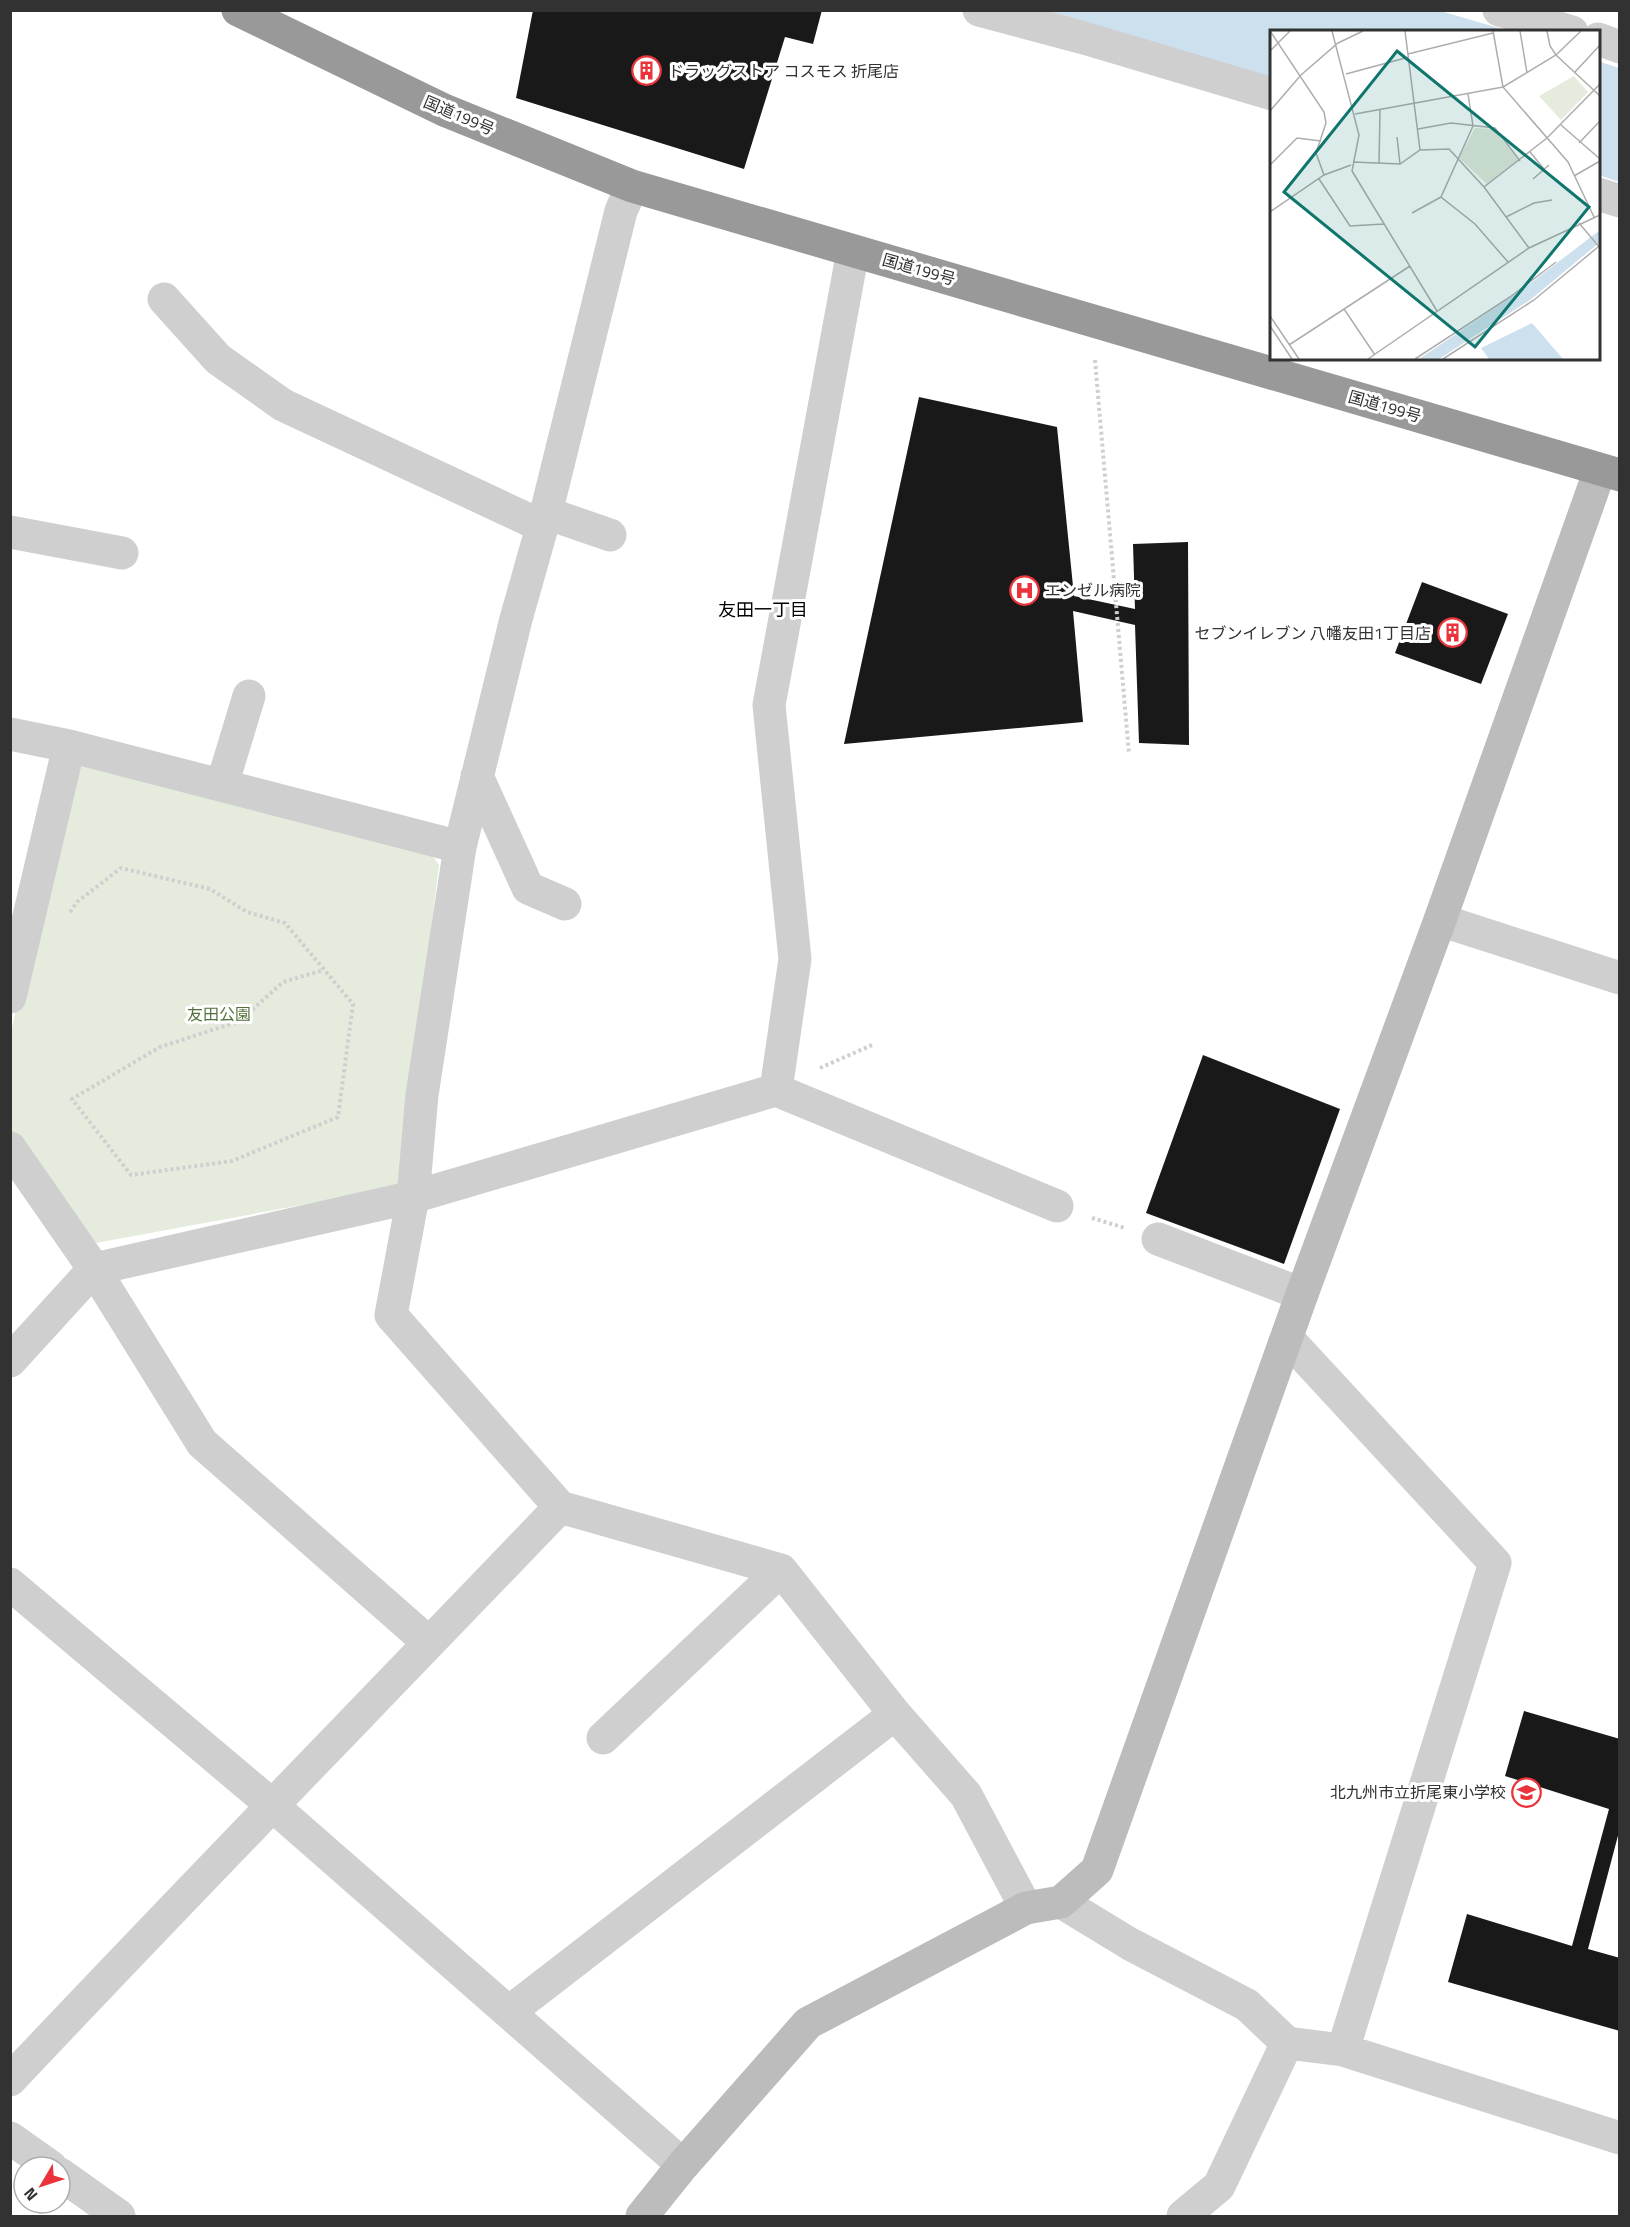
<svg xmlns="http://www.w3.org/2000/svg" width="1630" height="2227" font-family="'Titillium Web','Noto Sans JP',sans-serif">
<rect width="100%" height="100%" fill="#fff"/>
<path fill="#e5ecde" d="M72,763L425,845L439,865L399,1187L96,1243L11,1131V1032Z"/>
<path fill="#cde0ee" d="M1437,10L1509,31L1272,32L1271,79L1031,11Z
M1598,61L1619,68V182L1599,175Z"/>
<path fill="#191919" d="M533,10H822L813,44L785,37L744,169L516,98Z
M919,397L1057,427L1074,596L1135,609L1133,544L1188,542L1189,745L1139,743L1135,625L1073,611L1083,722L844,744Z
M1422,582L1508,614L1481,684L1395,653Z
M1203,1055L1340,1109L1284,1264L1146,1213Z
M1524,1711L1620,1739V1828L1588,1949L1620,1958V2031L1448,1982L1467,1914L1572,1946L1609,1809L1505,1776Z"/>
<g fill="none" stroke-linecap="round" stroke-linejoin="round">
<path stroke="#cfcfcf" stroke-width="4" stroke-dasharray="3 3" stroke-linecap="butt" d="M1095,360L1129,754
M70,912L77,902L121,868L210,889L247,912L285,923L353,1004L338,1117L232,1161L131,1175L72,1099L160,1047L240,1021L283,982L324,970
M820,1068L872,1045
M1092,1218L1125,1228"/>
<path stroke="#cfcfcf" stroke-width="33" d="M979,10L1084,38L1272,94
M1499,10L1572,32
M1598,39L1620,47
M632,186L621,211L546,513L516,619L460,847L422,1095L413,1197L391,1315L560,1507L781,1570L895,1714L966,1795L1026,1908
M1598,194L1620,201
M164,299L218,359L283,405L542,526
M546,513L610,535
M10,532L122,553
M10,734L69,746L460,847
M477,776L528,888L565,904
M222,785L249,696
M1440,920L1620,978
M10,997L69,746
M776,1090L1057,1206
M10,1148L94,1269L202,1443L429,1643
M1158,1239L1302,1294
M1287,1338L1495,1563L1343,2050
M10,1361L94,1269L413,1197L776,1090L795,959L769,705L853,251
M10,1584L273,1806L683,2165
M603,1738L781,1570
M1061,1902L1130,1944L1247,2005L1287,2043L1343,2050L1620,2138
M509,2012L895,1714
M10,2080C192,1887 377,1698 560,1507
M10,2138L51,2167
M60,2174L119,2216
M1183,2216L1219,2186L1287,2043"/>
<path stroke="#bcbcbc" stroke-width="33" d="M642,2216L683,2165L808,2023L1026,1908L1061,1902L1097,1870L1302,1294L1440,920L1600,470"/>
<path stroke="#999" stroke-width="33" d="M238,10L444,110L632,186L1620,475"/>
</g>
<defs>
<symbol id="building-ring" viewBox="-11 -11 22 22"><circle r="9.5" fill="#fff" stroke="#ea333a" stroke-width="1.5"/><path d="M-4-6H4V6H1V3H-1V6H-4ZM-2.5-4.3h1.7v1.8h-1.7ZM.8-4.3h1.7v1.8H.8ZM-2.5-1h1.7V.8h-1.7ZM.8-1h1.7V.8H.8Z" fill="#ea333a"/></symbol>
<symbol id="hospital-ring" viewBox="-11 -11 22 22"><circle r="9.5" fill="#fff" stroke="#ea333a" stroke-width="1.5"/><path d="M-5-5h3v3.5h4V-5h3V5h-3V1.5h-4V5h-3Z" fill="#ea333a"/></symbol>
<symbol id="school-ring" viewBox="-11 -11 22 22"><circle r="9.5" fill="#fff" stroke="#ea333a" stroke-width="1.5"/><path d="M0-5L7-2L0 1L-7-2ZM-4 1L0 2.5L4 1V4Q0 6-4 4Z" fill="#ea333a"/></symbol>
</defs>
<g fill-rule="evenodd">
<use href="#building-ring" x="630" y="54" width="33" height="33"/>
<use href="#hospital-ring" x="1008" y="574" width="33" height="33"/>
<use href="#building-ring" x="1436" y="616" width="33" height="33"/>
<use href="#school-ring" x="1510" y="1776" width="33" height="33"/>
</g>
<g text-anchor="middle" stroke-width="6" stroke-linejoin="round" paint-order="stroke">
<g font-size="16" fill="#323232" stroke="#fff" text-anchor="start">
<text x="668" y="77">ドラッグストア コスモス 折尾店</text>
<text x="1045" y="596">エンゼル病院</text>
<text x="1431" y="639" text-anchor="end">セブンイレブン 八幡友田1丁目店</text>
<text x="1506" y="1798" text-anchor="end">北九州市立折尾東小学校</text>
</g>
<g font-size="16" fill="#323232" stroke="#fff">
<text transform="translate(459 115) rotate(23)" y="6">国道199号</text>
<text transform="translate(919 269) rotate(16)" y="6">国道199号</text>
<text transform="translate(1385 406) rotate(16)" y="6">国道199号</text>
</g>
<g font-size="16" fill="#53703d" stroke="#fff">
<text x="219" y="1020">友田公園</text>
</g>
<g font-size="18" fill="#000" stroke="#fff">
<text x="763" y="616">友田一丁目</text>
</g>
</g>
<g transform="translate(1270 30)">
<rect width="330" height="330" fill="#fff"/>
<path d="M304,46L318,62L291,90L269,66ZM205,98L224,99L248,130L217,154L189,128Z" fill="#e5ecde"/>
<path d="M330,200V212L260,270L169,329H149L253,259ZM262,293L293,329H219L211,318Z" fill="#cde0ee"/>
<path fill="none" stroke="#adadad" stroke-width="1.5" d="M0,1L54,82L56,93L46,123L54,145M62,1L89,105L82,141L167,281M135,1L150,120M223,1L233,57L298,132L324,187M250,1L257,43M277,1L280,16L286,25L330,66M0,21L20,1M138,24L223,3M305,42L330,15M76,44L139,27M198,64L203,96L171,167L205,194L238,232M0,81L31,45L68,13L93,1M85,84L233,57L286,25L311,1M291,95L330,129M148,99L181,93L225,98L250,131M127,107L130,134M309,113L330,91M260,122L274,139M83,132L130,134L150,120L179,119L214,157L259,218M109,134L110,80M0,135L27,108L51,111M304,146L330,131M49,149L80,196L114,194M263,149L279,135M214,157L277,108L330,54M0,182L54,145L81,135M142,183L171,167M236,187L264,173L282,170M309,193L330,218M74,279L105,325M0,286L29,329M0,296L22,329M19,315L140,236M98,329L259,218L330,185M145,329L240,267L286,232M173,329L264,270L328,217"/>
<path fill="#0f766e" fill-opacity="0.15" stroke="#0f766e" stroke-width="3" d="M127,21L319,177L205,317L14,162Z"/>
<rect width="330" height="330" fill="none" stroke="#323232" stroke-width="3"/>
</g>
<rect width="1630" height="2227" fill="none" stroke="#323232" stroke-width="24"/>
<g transform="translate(42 2185) rotate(231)"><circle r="28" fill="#ffffff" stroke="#adadad" stroke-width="1.5"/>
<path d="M0-4.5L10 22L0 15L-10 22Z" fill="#ea333a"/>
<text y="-9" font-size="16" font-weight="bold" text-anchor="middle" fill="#323232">N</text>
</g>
</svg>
